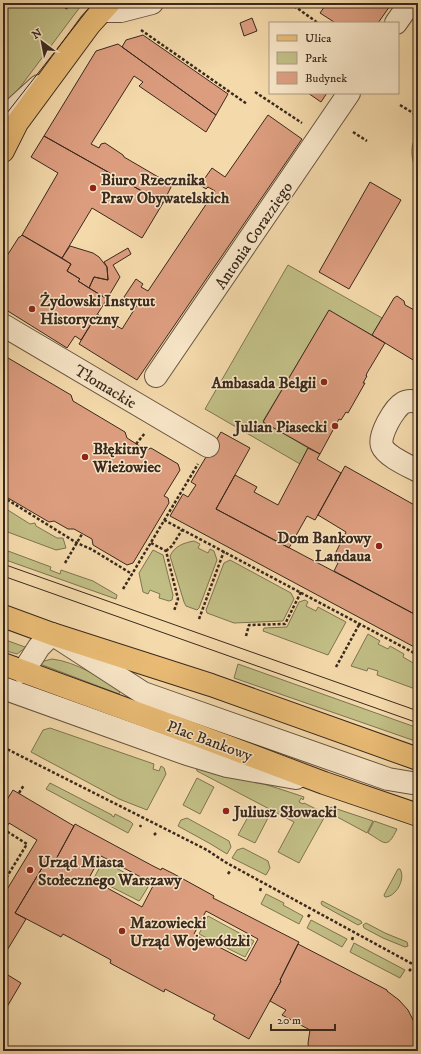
<svg xmlns="http://www.w3.org/2000/svg" width="421" height="1054" font-family="'IM FELL DW Pica',serif">
<rect width="100%" height="100%" fill="#f4d9aa"/>
<filter id="stains"><feTurbulence type="fractalNoise" baseFrequency=".005" numOctaves="4"/><feColorMatrix values="0 0 0 0 .2 0 0 0 0 .09 0 0 0 0 .02 0 0 0 .5 -.17"/></filter>
<radialGradient id="worn" r=".72"><stop offset=".6" stop-color="#630" stop-opacity="0"/><stop offset="1" stop-color="#630" stop-opacity=".3"/></radialGradient>
<path fill="#c1be85" stroke="#7e7451" d="M3,3H83L3,110Z
M418,135V174C412,164 408,144 418,135Z
M288,265L382,318L372,335L329,311L263,421L308,448L300,464L205,409Z
M3,507L30,524L35,523L36,526L57,538H63L66,548L56,550L5,531L6,528L3,526Z
M194,541L200,544L198,548L208,553L210,549L214,551L217,560L199,608L197,610L186,606L184,602L170,556C175,546 183,543 194,541Z
M153,550L163,555L173,595L172,600L169,601L159,598L160,594L150,590L148,594L143,592L139,573Z
M8,551L51,567L50,570L60,574L61,570L93,581L117,595L116,599L3,559V554L7,555Z
M230,560L291,593L294,599L283,621L234,623L207,613L206,610L224,563Z
M305,600L308,602L306,606L316,611L318,607L346,622L328,655L263,631L264,628L287,627L299,602Z
M368,634L380,641L378,644L388,649L390,646L404,654L403,657L415,664L417,660L418,661V690L377,675L378,671L368,668L367,671L351,666Z
M3,639L25,647V648L17,654L3,650Z
M52,659C77,662 100,678 120,690L119,694L40,664V662Z
M238,664L418,728V742L234,678Z
M50,728L154,764L153,769L159,771L161,766L164,768L166,774L147,810L119,799L31,752L43,730Z
M196,767C233,774 269,785 304,797L303,800L301,798L299,802L303,804L304,803L324,813L325,816L299,863L278,852L294,822L197,771Z
M197,778L214,787L200,814L183,805Z
M50,783L112,815V816L114,817L115,814L131,822L133,824L128,833L46,789Z
M331,807L373,821L367,833L328,812Z
M253,808L269,816L255,843L238,835Z
M187,818L229,841L231,847L227,854L209,843L178,826L181,820Z
M374,821L397,829C387,850 385,843 368,833Z
M243,848L268,861L270,868L266,875L232,858L237,850Z
M103,861L146,884L148,887L140,900L139,901L94,878Z
M398,869H400C406,879 396,897 385,897L384,895Z
M266,894L284,903L283,905L303,916L299,924L261,904Z
M322,901L361,921L362,923L358,925L322,905L321,903Z
M208,916L254,941L245,957L199,934Z
M311,920L347,939L342,947L307,928Z
M366,923L385,933L407,942L408,946L405,947L383,938L364,928L363,925Z
M354,943L405,970L400,978L350,952Z"/>
<path fill="#dc9d7f" stroke="#3a291d" fill-rule="evenodd" d="M327,3H392L378,23H334V22L320,13Z
M252,18L257,31L244,36L240,23Z
M143,35L228,94L216,115L122,47L126,40Z
M118,44L216,115L206,132L139,86L143,82L134,76L91,144L99,148L101,144L105,143L123,155L124,157L172,185L163,203L44,136L96,51Z
M308,93H327L321,102Z
M268,115L302,139L137,380L79,344L97,314L122,329L139,302L132,298L130,301L124,297L136,279L143,284L141,287L148,291L215,191L208,187L206,189L200,185L212,168L225,177Z
M44,136L163,203L142,238L92,208L62,258L22,235L58,173L31,157Z
M370,182L401,200L349,289L319,272Z
M22,235L71,264L67,271L80,279L78,281L107,299L81,340L75,336L67,348L3,308V262L19,237H20Z
M70,246L93,253L99,257L107,267L108,280L94,277L89,288L78,281L80,279L67,271L71,264L62,258Z
M128,248L131,254L113,265L120,277L107,299L89,288L94,277L108,280L107,267L104,262Z
M397,296L404,301L405,305L418,312V363L372,335L394,298Z
M329,310L385,343L367,373L366,376H367L363,383H365L348,413L346,412L341,420L339,419L320,454L263,422Z
M3,355L71,395L73,401L125,432L127,438L146,450L151,448L178,464L180,470L164,496L168,498L169,503L133,563L127,565L93,545L92,539L74,529H68L54,521L49,522L3,495Z
M221,432L250,448L216,509L418,616V649L170,516L183,494L188,497L196,485L191,482Z
M308,448L320,454L317,459L341,473L315,520L307,516L289,548L216,509L235,475L257,487L254,492L278,505Z
M345,466L418,507V616L334,571L338,563L332,560L346,532L318,515Z
M13,790L74,826L55,861L48,858L15,913L26,919L3,957V896L37,840L9,823L8,825L3,822V806Z
M75,824L153,866L161,870L162,868L174,874L214,896L213,898L219,901L299,942L280,980L281,981L249,1039L213,1019L215,1015L203,1009L165,989L164,992L110,963L111,960L63,934L61,937L15,913L48,858L55,861ZM101,856L154,884L142,907L89,878ZM206,911L258,939L246,961L194,934Z
M298,944L387,990V991L399,1000L408,1010L414,1022L417,1035V1051H309L308,1043L310,1030L282,1015L286,1010L270,1001L281,981L280,980Z
M3,972L21,983L4,1012H3Z"/>
<g fill="none" stroke-linecap="round" stroke-linejoin="round">
<defs>
<path id="minor" d="M103,11H121L152,3
M396,23L410,3
M3,119L39,86
M3,325L208,446
M156,376L349,93
M418,402C413,401 408,400 403,403C394,408 378,436 382,446C386,456 409,466 418,471
M23,672L39,647L52,634L143,693L388,779L418,784
M3,688L187,754L227,766L296,778"/>
<path id="major" d="M3,151L17,123L90,24L109,3
M3,616L52,634L211,685L418,759
M3,664L194,734L324,783L418,815"/>
</defs>
<use href="#minor" stroke="#685540" stroke-width="24"/>
<use href="#major" stroke="#3a291d" stroke-width="24"/>
<path stroke="#3a291d" stroke-width="2.5" stroke-dasharray="3 2" stroke-linecap="butt" d="M290,3L318,23
M66,9L68,3
M141,30L247,104
M255,92L302,123
M400,105L418,116
M353,132L367,141
M136,444L145,433
M3,497L77,543L91,549L132,574
M164,520L418,655
M151,543L166,551L178,599L174,611
M166,551L172,546L182,530
M65,563L82,534
M123,589L198,464
M199,619L224,551
M246,636L249,625L285,624L301,592
M336,667L360,623
M3,747L207,850L225,862L418,967
M19,793L24,785
M140,827L141,825
M3,829L27,844L3,883
M154,835L156,833
M228,874L230,871
M260,891L261,888
M308,917L310,914
M352,940L353,937
M409,971L411,969"/>
<use href="#minor" stroke="#f8e6c8" stroke-width="22"/>
<use href="#major" stroke="#eabc75" stroke-width="22"/>
<path stroke="#3a291d" stroke-width="1" d="M3,118L93,3
M3,564L418,711
M3,576L418,723"/>
</g>
<g fill="#8f2418" stroke="#f8e6c8" stroke-width="1.5">
<circle cx="93" cy="188" r="4"/>
<circle cx="32" cy="309" r="4"/>
<circle cx="324" cy="382" r="4"/>
<circle cx="335" cy="426" r="4"/>
<circle cx="85" cy="457" r="4"/>
<circle cx="379" cy="546" r="4"/>
<circle cx="226" cy="811" r="4"/>
<circle cx="30" cy="870" r="4"/>
<circle cx="122" cy="931" r="4"/>
</g>
<g text-anchor="middle" stroke-width="3" stroke-linejoin="round" paint-order="stroke">
<g font-size="16" font-weight="bold" fill="#3a291d" stroke="#f8e6c8" text-anchor="start">
<text x="101" y="185">Biuro Rzecznika<tspan x="101" dy="18">Praw Obywatelskich</tspan></text>
<text x="40" y="306">Żydowski Instytut<tspan x="40" dy="18">Historyczny</tspan></text>
<text x="316" y="388" text-anchor="end">Ambasada Belgii</text>
<text x="327" y="432" text-anchor="end">Julian Piasecki</text>
<text x="93" y="454">Błękitny<tspan x="93" dy="18">Wieżowiec</tspan></text>
<text x="371" y="543" text-anchor="end">Dom Bankowy<tspan x="371" dy="18">Landaua</tspan></text>
<text x="234" y="817">Juliusz Słowacki</text>
<text x="38" y="867">Urząd Miasta<tspan x="38" dy="18">Stołecznego Warszawy</tspan></text>
<text x="130" y="928">Mazowiecki<tspan x="130" dy="18">Urząd Wojewódzki</tspan></text>
</g>
<g font-size="16" fill="#3a291d" stroke="#f8e6c8">
<text transform="translate(253 235) rotate(-56)" y="6">Antonia Corazziego</text>
<text transform="translate(106 386) rotate(31)" y="6">Tłomackie</text>
<text transform="translate(210 740) rotate(20)" y="6">Plac Bankowy</text>
</g>
</g>
<rect width="421" height="1054" fill="none" stroke="#f4d9aa" stroke-width="16"/>
<rect x="4" y="4" width="413" height="1046" fill="none" stroke="#3a291d" stroke-width="2"/>
<rect x="8" y="8" width="405" height="1038" fill="none" stroke="#3a291d"/>
<rect x="269" y="22" width="130" height="72" fill="#f8e6c8" stroke="#ac9a84"/>
<rect x="277" y="35" width="20" height="6" fill="#eabc75" stroke="#ac9a84"/>
<text x="305" y="42" font-size="12" fill="#3a291d">Ulica</text>
<rect x="277" y="52" width="20" height="12" fill="#c1be85" stroke="#ac9a84"/>
<text x="305" y="62" font-size="12" fill="#3a291d">Park</text>
<rect x="277" y="72" width="20" height="12" fill="#dc9d7f" stroke="#ac9a84"/>
<text x="305" y="82" font-size="12" fill="#3a291d">Budynek</text>
<g transform="translate(42 42) rotate(328)" stroke="#f8e6c8" stroke-width="3" paint-order="stroke">
<path d="M0-3L7 15L0 10L-7 15Z" fill="#3a291d"/>
<text y="-6" font-size="11" font-weight="bold" text-anchor="middle" fill="#3a291d">N</text>
</g>
<path d="M271 1024v6h64v-6" fill="none" stroke="#3a291d" stroke-width="2"/>
<text x="277" y="1024" font-size="12" fill="#3a291d" stroke="#f8e6c8" stroke-width="3" paint-order="stroke">20 m</text>
<rect width="100%" height="100%" filter="url(#stains)"/>
<rect width="100%" height="100%" fill="url(#worn)"/>
</svg>
